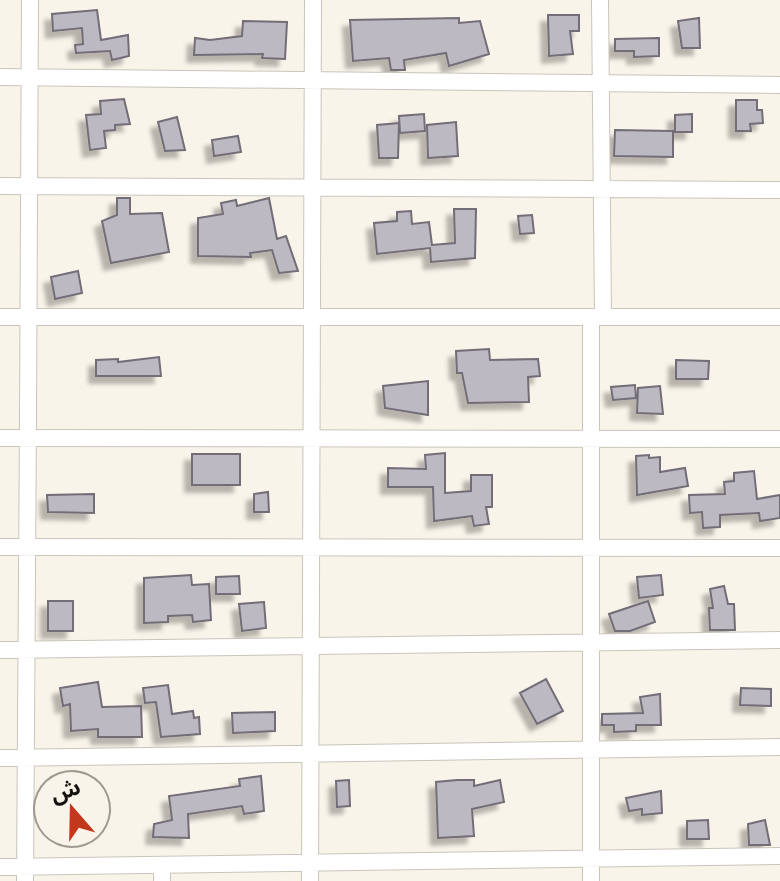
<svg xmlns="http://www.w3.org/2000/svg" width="780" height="881" font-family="'IBM Plex Sans','Noto Sans Arabic',sans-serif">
<defs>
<filter id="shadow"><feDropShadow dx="-7" dy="7" stdDeviation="2" flood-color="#0004"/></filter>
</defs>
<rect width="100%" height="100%" fill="#f9f4e9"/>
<path fill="#bdb9c3" stroke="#726d77" stroke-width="2" filter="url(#shadow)" d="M97,10L101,40L128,35L129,56L112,60L110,51L76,53L75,45L83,44L82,28L53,31L52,14Z
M548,15H579V31H570L573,54L549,56Z
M459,18V23L480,21L489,54L449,66L446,53L404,60L405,70H391L389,58L353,61L350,20Z
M699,18L700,48H682L678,21Z
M243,21L287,22L285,59L262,58L263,54L194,55L195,38L210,40L242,36Z
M659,38V56L634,57V51H615V39Z
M124,99L130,124L115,125V130L104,131L106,148L90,150L86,115L101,114L100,101Z
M736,100H757V110H762L763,123L750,124L751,131H736Z
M424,114L425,131L400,133L399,116Z
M692,114V132H675V115Z
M177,117L185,150L165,151L158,122Z
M456,122L458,156L428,158L427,125Z
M399,123L398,158H379L377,125Z
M615,130L673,131V157L614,156Z
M238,136L241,152L214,156L212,140Z
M117,198H130V214L162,213L169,252L111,263L102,221L117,215Z
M269,198L277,239L286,236L298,271L279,273L272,250L250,253L251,257L198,256V218L223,214L221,203L236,200L237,206Z
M454,209H476L475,258L431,262L430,248L377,254L374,223L397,221V212L411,211L412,224L429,222L432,245L455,243Z
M532,215L534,233L520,234L518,216Z
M78,271L82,293L55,299L51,277Z
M489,349L490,360L538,359L540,376L528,377L529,402L468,403L462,373H457L456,351Z
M159,357L161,376H96V360L118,359V362Z
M676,360L709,361L708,379H676Z
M428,381V415L385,408L383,386Z
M635,385L636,398L613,400L611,387Z
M660,386L663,414L637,413L638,388Z
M445,453V493L471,491V475H492V507H486L489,524L474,526L472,516L434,521L433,487H388V468L426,469L425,455Z
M192,454H240V485H192Z
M649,455V458L660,457V472L685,468L688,486L637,495L636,456Z
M754,471L757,499L780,495V518L760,521L759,513L720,515V527L703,528L702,512L690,513L689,495L725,494L724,482L734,481V473Z
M268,492L269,512H254V494Z
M94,494V513L48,512L47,495Z
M191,575L192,585L209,584L211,620L193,622L192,615L168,616V622L144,623V578Z
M661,575L663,595L639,598L637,577Z
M239,576L240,594H216V577Z
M724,586L728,604H734L735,630H710L709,608H713L710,589Z
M48,601H73V631H48Z
M648,601L655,622L630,631H615L609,614Z
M264,602L266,628L242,631L239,604Z
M546,679L563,711L537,724L520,693Z
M98,682L102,707L141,706L142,737H98V729L71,731L70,704L63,706L60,688Z
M168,685L172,714L193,711L194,718L199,717L200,734L161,737L156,702L145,703L143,688Z
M741,688L771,689V706L740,705Z
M660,694L661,725H636V731L614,732V725H602V714L643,713L640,697Z
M275,712V731L233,733L232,713Z
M261,776L264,811L244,814L242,806L188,814L189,838L153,837L154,824L172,820L169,796L240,786L239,779Z
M349,780L350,806L337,807L336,781Z
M457,780H474V786L500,780L504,802L472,809L474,836L438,838L436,782Z
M661,791L662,813L642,815V809L629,811L626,798Z
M708,820L709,839H687V821Z
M765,820L770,845H749L748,824Z"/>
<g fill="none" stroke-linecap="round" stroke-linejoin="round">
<defs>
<path id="minor" d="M600,0L603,317
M0,77L780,85
M0,186L780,190
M0,317H780
M0,438L780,439
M0,547L780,548
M0,650L780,640
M0,758L780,747
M162,865V881
M0,867L780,856
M25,881C25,587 31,294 30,0
M310,881L313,0
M591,881V317"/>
</defs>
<use href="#minor" stroke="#cac5bb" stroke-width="18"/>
<use href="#minor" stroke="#fff" stroke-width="16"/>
</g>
<g transform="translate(72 809) rotate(340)"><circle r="38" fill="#f9f4e9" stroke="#9e9a92" stroke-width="2"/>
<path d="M0-6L14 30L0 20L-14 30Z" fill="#c2381b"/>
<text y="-12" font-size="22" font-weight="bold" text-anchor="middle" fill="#151310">ش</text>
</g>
</svg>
